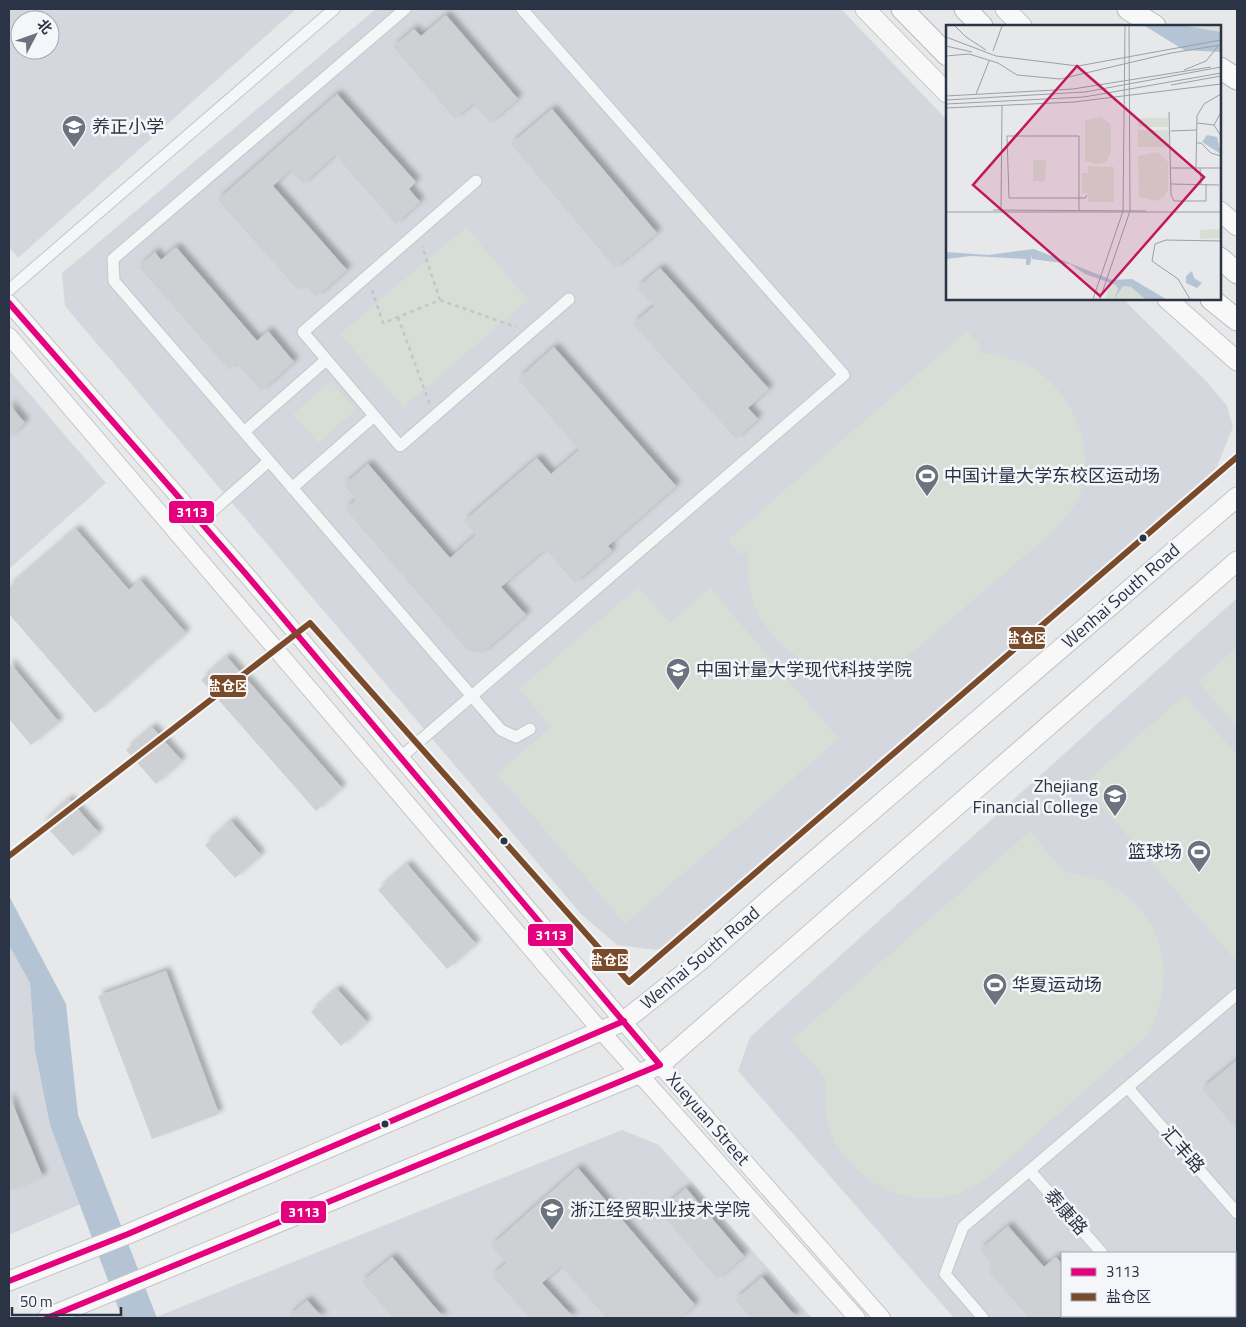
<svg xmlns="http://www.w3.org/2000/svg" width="1246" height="1327" font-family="'Titillium Web','Noto Sans SC',sans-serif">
<defs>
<filter id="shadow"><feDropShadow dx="4.5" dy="-4.5" stdDeviation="2.5" flood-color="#0004"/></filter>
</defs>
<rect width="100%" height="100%" fill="#e6e8ea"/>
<path fill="#d4d7dd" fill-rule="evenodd" d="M9,9H296L18,258L9,247ZM20,20H50V50H20Z
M376,9H841L947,120V299H1123L1207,382L1227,406L1233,427L1216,469L682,939L656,950L617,945L581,914L65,306L62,273Z
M9,370L106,483L9,569Z
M1237,598V1318H954L738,1071L750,1037ZM1062,1253H1235V1316H1062Z
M9,945L30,983L35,1051L50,1125L81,1204L9,1235Z
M622,1130L659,1145L812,1318L156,1317Z"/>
<path fill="#d6ded6" d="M466,227L528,300L403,407L340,334Z
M967,331L982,346L978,352C998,355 1018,359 1036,370C1077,397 1102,463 1073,508C1068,515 1061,522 1056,529L913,652C899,660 884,668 868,672C848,677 829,673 812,665C766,643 743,601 748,550L741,555L728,540Z
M331,381L356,410L318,443L293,414Z
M638,587L670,623L710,588L839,739L625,924L497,774L551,727L519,689Z
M1237,647V726L1198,682Z
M1185,695L1237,755V962L1083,784Z
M1030,831C1037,839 1058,867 1065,871C1075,876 1091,875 1102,880C1166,912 1178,975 1148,1035C1112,1067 1076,1098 1040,1130C1014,1153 985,1188 949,1196C920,1203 882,1193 861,1173C830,1146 822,1118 826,1079L792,1040Z"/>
<path fill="#b4c4d5" d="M9,896L66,1004L78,1115L157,1318H122L50,1125L35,1051L30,983L9,945Z"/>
<path fill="#ced0d3" filter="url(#shadow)" d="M446,15L518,99L490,123L473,103L455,119L393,47L414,29L421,36Z
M337,94L416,182L409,189L420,202L396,224L335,155L303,184L290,170L273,186L347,270L316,297L305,284L298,290L218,200Z
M552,109L657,233L615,268L511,144Z
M176,247L257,341L268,331L294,362L261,391L237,363L229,370L139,267L155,252L161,260Z
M660,268L769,389L748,408L758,419L736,439L633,324L654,306L637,288Z
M554,347L676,486L608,546L612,551L575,583L545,549L501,587L526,615L482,653L468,651L345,509L356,500L344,485L368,464L450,558L476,535L464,521L537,458L551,474L579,450L518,379Z
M9,404L25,423L9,437Z
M76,529L129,590L140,580L186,633L95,713L9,614V587Z
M227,657L342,788L316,811L201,680Z
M9,662L59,722L31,745L9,719Z
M152,727L182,761L156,784L126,750Z
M69,799L99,833L73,856L43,823Z
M231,821L261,855L235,878L205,845Z
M407,864L476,944L447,969L378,890Z
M166,971L219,1114L152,1139L98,996Z
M337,989L367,1022L341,1046L311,1012Z
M1237,1060V1130L1202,1089Z
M9,1095L43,1177L11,1190L9,1184Z
M578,1168L695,1305L679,1318H606L561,1266L542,1283L574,1318H530L492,1276L506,1263L491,1246Z
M686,1188L744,1256L717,1279L659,1211Z
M1008,1226L1044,1267L1056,1257L1062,1264V1318H1029L988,1271L994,1266L980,1250Z
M392,1257L444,1318H393L362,1282Z
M762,1277L797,1318H751L735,1300Z
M307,1300L323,1318H287Z"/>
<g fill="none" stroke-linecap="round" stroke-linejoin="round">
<defs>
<path id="street" d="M405,9L113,259L114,281L501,730L516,737L530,729
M476,181L303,332L400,446L569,299
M9,290L334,9
M244,432L326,360
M292,488L374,416
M200,522L269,461
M401,757L844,375L522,9
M1128,1088L1237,1213
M1030,1171L1102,1253
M1235,1304L1237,1302
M1156,1316L1158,1318
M983,1318L945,1274L963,1227L1237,994
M1220,1318L1223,1316"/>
<path id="secondary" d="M9,303L245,573L660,1065L882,1318
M9,336L601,1031L857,1318"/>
<path id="primary" d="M865,9L947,93
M1005,9L1022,26
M1220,211L1237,226
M1167,299L1237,361
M9,1281L128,1234L624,1021L701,960L766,902L1237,497
M47,1318L660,1065L1237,561"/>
<path id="highway" d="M902,9L947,55
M965,9L982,26
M1128,9L1155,26
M1220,68L1237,79
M1220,258L1237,273
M1211,299L1237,320"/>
</defs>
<use href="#street" stroke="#c4c6c8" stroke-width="13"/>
<use href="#secondary" stroke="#c4c6c8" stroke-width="18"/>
<use href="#primary" stroke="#c2c5c8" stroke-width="21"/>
<use href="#highway" stroke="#b8bbbf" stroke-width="23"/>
<path stroke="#c5c6ca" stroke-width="2.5" stroke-dasharray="4 4" stroke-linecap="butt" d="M372,290L383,323L440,300L422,246
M440,300L516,327
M398,317L430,405"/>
<use href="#street" stroke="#f5f6f7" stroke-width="11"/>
<use href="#secondary" stroke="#f8f8f8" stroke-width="16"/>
<use href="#primary" stroke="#f8f8f8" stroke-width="19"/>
<use href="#highway" stroke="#f8f8f8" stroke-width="21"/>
<defs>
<path id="bus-1" d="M9,303L245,573L660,1065L47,1318
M9,1281L128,1234L624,1021"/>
<path id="bus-2" d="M9,856L310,623L629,982L1237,457"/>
</defs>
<use href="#bus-1" stroke="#f4f6f9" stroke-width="10"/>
<use href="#bus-2" stroke="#f4f6f9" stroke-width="10"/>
<use href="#bus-1" stroke="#e5007d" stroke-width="6"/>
<use href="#bus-2" stroke="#7a4b2a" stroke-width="6"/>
</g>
<defs>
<symbol id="school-pin" viewBox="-11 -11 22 30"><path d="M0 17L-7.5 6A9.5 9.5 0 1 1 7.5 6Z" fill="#6c737f" stroke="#f4f6f9"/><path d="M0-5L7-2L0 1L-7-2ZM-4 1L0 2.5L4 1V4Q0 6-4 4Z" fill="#fff"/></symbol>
<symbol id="stadium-pin" viewBox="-11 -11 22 30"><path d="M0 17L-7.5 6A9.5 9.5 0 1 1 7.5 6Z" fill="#6c737f" stroke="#f4f6f9"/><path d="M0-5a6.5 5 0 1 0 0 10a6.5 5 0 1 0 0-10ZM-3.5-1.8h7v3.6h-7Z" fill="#fff"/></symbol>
<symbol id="university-pin" viewBox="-11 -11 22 30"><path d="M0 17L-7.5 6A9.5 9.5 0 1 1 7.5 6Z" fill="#6c737f" stroke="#f4f6f9"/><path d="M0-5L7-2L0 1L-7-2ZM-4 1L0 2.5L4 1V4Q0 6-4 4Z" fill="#fff"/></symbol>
</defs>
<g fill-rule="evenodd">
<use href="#school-pin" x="60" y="113" width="28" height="38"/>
<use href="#stadium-pin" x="913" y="462" width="28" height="38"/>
<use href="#university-pin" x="664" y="656" width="28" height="38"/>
<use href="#university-pin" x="1101" y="782" width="28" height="38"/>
<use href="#stadium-pin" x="1185" y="838" width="28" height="38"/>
<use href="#stadium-pin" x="981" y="971" width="28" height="38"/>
<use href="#university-pin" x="538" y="1196" width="28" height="38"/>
</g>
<g fill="#2b3445" stroke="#f4f6f9" stroke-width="2">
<circle cx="1143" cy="538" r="4.5"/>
<circle cx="504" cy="841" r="4.5"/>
<circle cx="385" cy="1124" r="4.5"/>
</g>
<g text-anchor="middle" stroke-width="5" stroke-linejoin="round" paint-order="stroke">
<g font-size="18" fill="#2b3445" stroke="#f4f6f9" text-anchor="start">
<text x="92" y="133">养正小学</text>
<text x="944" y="482">中国计量大学东校区运动场</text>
<text x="696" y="676">中国计量大学现代科技学院</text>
<text x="1098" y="792" text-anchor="end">Zhejiang<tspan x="1098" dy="21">Financial College</tspan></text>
<text x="1182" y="858" text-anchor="end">篮球场</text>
<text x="1012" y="991">华夏运动场</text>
<text x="570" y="1216">浙江经贸职业技术学院</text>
</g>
<g font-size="18" fill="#2b3445" stroke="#f4f6f9">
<text transform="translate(1121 596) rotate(-41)" y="6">Wenhai South Road</text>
<text transform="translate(700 958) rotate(-40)" y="6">Wenhai South Road</text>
<text transform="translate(708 1119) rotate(49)" y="6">Xueyuan Street</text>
<text transform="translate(1183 1150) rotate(49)" y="6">汇丰路</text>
<text transform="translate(1066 1212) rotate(49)" y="6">泰康路</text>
</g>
</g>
<g transform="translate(946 25)">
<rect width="275" height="275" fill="#e6e8ea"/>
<path d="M241,1H275V7L243,2ZM155,92L165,100V127L160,137L150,139L139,136V95ZM192,93H222V102H192ZM192,105H223V122H192ZM212,127L222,137V165L218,172L209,176L193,171L192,131ZM87,135H100L99,156H87ZM142,141L168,142V177H142V168H136V148H142ZM275,204V213L254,214V205ZM164,259L185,262L199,274H159Z" fill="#d6ded6"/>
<path d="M199,1H241L275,7V27L238,25ZM261,110L271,112L275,129L256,117ZM88,224L166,255L186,254L220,274H199L185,262L177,261L168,274L172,264L170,260L139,249L124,239L86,234V229L84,240H80V234L25,231L0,234V227L42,230ZM246,246L248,253L256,258L251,263L240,258V251Z" fill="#b4c4d5"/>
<path fill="none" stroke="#9ba0a8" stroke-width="1" d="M9,1L20,12L40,25M0,12L50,31L132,41L275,15M0,21L26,27M47,26L56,1M0,31L23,29L52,38L71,50L114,54L225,28L275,20M238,45L260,36L273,20M225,60L275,51M30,69L43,36M0,71L127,64L265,42M0,75L139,67L275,42M0,79L138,72L275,48M0,83L128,77L275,59M223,87L225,170L228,176H260V159M275,87L268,100L275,111M251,98L268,100M225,106L251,105M250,118H255L265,128L275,131M225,143H275M250,143L251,91L258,79L275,69M254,143L255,159M225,159L273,160M47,185L200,186M55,185L56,81M133,185V111H61L63,173H139L141,170M0,187H275M147,274L177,186L179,1M154,274L184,186L183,1M244,274L232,254L206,236L209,219L220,215L275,216"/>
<path fill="#c2185b" fill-opacity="0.15" stroke="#c2185b" stroke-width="2.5" d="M131,41L258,152L154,271L27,160Z"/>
<rect width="275" height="275" fill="none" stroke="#2b3445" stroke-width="2.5"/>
</g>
<g stroke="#f4f6f9" stroke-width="2">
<rect x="168" y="500" width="47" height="24" rx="5" fill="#e5007d"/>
<rect x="1008" y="626" width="38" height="24" rx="5" fill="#7a4b2a"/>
<rect x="209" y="674" width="38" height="24" rx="5" fill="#7a4b2a"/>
<rect x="527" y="923" width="47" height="24" rx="5" fill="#e5007d"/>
<rect x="591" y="948" width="38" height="24" rx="5" fill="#7a4b2a"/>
<rect x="280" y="1200" width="47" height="24" rx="5" fill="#e5007d"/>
</g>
<g font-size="14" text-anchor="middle" font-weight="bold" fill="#fff">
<text x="192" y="517">3113</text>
<text x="1027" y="643">盐仓区</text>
<text x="228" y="691">盐仓区</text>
<text x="551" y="940">3113</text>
<text x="610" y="965">盐仓区</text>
<text x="304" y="1217">3113</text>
</g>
<rect width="1246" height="1327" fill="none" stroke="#2b3445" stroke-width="20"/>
<rect x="1061" y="1252" width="175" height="65" fill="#f4f6f9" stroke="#a4a8b1"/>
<rect x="1071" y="1268" width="25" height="8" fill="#e5007d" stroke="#a4a8b1"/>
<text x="1106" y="1277" font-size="15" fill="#2b3445">3113</text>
<rect x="1071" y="1293" width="25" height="8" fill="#7a4b2a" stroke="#a4a8b1"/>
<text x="1106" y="1302" font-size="15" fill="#2b3445">盐仓区</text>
<g transform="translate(35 35) rotate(49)"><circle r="24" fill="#f4f6f9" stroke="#a4a8b1"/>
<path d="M0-4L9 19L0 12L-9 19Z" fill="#6c737f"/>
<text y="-8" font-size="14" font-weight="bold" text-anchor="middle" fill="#2b3445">北</text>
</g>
<path d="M12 1307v8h109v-8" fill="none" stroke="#2b3445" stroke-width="2.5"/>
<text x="20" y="1307" font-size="15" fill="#2b3445" stroke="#f4f6f9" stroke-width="4" paint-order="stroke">50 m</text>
</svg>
